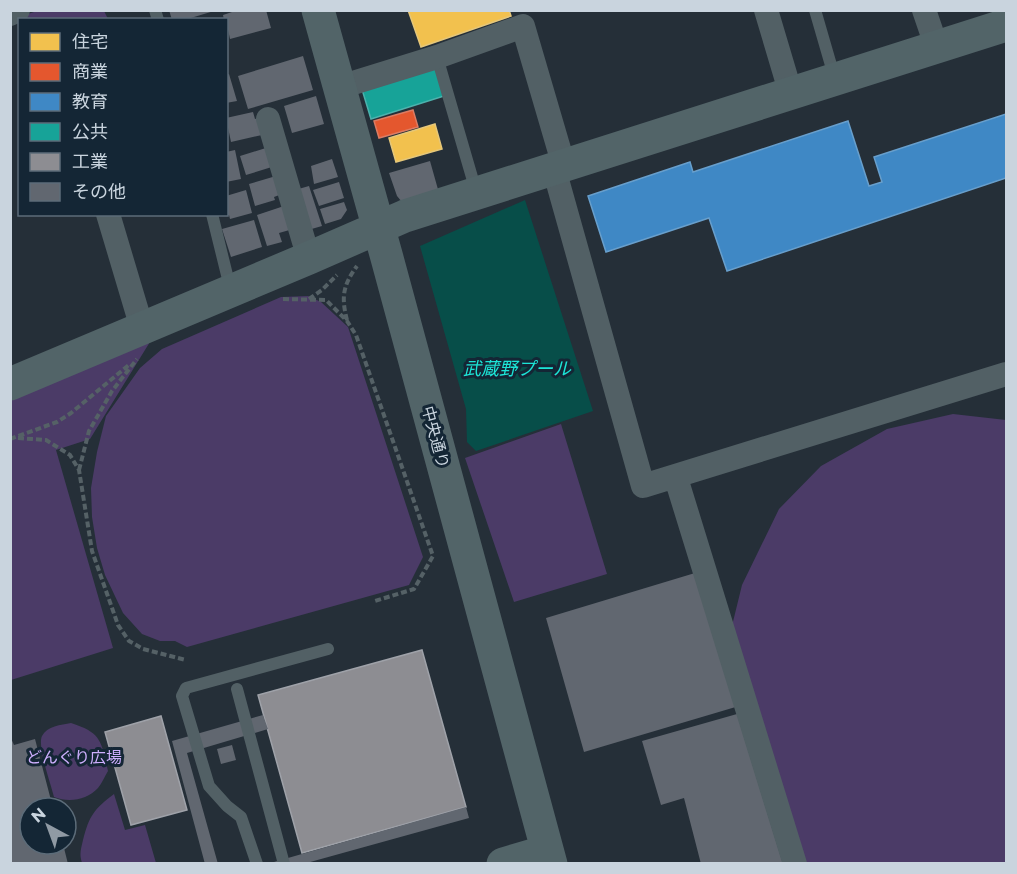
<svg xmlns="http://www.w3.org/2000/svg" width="1017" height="874" font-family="Montserrat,'Noto Sans JP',sans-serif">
<rect width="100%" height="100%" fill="#252f38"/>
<path fill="#4b3b67" d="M37,11H104L108,19H27L25,15Z
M308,296L321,302L348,327L423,557L409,585L187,647L175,641H160L142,634L123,613L105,575L97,548L92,517L91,488L97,452L106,416L140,368L162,349L281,297Z
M153,337L90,439L56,450L113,648L11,680V396Z
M953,414L1006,420V863H801L730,634L742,585L779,509L821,466L887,429Z
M561,424L607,574L514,602L465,458Z
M71,723C102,733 101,741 108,771C105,776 102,783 98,788C87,800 69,803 54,797C51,784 37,747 42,736C47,726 61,725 71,723Z
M114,794L125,830L145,825L156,863H82C79,854 81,849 83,840C89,816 94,809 114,794Z"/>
<path fill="#074e49" d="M525,200L593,411L476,451L467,442L466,409L420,246Z"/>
<path fill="#f2c14e" stroke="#e6c779" stroke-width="1.5" d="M408,10H509L511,16L421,47Z
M435,124L442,149L396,162L389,138Z"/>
<path fill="#e4572e" stroke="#dc7c63" stroke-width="1.5" d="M413,110L418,127L379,138L374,121Z"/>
<path fill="#3f88c5" stroke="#689fcc" stroke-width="1.5" d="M1006,114V178L727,271L709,218L606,252L588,196L690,162L693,172L848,121L869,186L882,182L874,157Z"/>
<path fill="#17a398" stroke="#4cb2ad" stroke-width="1.5" d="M434,63L444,96L371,119L361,86Z"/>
<path fill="#8d8d92" stroke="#9fa2a9" stroke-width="1.5" d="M422,650L466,807L302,853L258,695Z
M161,716L187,810L131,825L105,732Z"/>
<path fill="#616770" d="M169,10H214V11L184,20H172Z
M238,10H266L271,28L230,39L226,20H224L223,15Z
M303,56L313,90L248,109L238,76Z
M229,74L237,101L226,103V75Z
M316,96L324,124L292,133L284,106Z
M253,112L255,119L259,118L262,135L231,142L226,118Z
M269,147L275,166L246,175L240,156Z
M235,150L241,179L226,182V152Z
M332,159L338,177L314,184L311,166Z
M430,161L439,193L402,202L397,196L389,173Z
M276,176L282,194L274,197L275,200L255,206L249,184Z
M339,182L344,198L319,206L313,190Z
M309,186L322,226L308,230L295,190Z
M246,190L252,213L230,219L229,215L226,216V196Z
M344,202L347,210L341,219L325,224L320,209Z
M287,205L293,229L279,233L282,242L267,246L257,215Z
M254,220L262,247L231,257L222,229Z
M695,573L739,706L584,752L546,618Z
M737,714L783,864H701L684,798L661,805L642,741Z
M263,715L268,729L187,753L218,864H205L172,741Z
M10,736L14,745L35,739L53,808H30V844H63L68,864H10Z
M232,745L236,760L221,764L217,749Z
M466,807L469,818L303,864H267Z"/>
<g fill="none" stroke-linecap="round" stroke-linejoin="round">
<path stroke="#556166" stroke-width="4" stroke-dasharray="6 3" stroke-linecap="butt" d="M283,299L326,300L347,321L356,335L433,556L414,589L375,601
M309,299L322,290L337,275
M347,320C341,297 343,285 357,266
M18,438L46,440L70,455L79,470L92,551L118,625L129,641L143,649L186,660
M10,439L57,422L71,413L130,364
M79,470L89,431L112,391L137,359"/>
<path stroke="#526065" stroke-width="12" d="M155,10L158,20
M815,10L835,79
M437,57L476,191
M212,214L227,275
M237,689L284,864
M257,864L241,817L227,806L209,786L182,696L186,688L328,649"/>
<path stroke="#526065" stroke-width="24" d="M766,10L791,94
M924,10L937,48
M10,14L18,10
M340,87L437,57L523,26L564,166
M268,119L304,242
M554,169L643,486L1006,374
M108,214L142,328
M676,478L795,864"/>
<path stroke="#526468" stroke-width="33" d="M318,10L387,258L551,864
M10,384L309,258L405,216L1006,25
M503,864L547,851"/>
</g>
<g text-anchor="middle" stroke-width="6" stroke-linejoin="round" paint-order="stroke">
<g font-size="16" fill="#c9d4de" stroke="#142635">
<text transform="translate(436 437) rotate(75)" y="6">中央通り</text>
</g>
<g font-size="16" fill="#cdaefd" stroke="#142635">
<text x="74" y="763">どんぐり広場</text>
</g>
<g font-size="18" font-style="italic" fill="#1ce4d6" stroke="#142635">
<text x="517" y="375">武蔵野プール</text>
</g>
</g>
<rect width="1017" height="874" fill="none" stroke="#c9d4de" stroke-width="24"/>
<rect x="18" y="18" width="210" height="198" fill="#142635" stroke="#5c6c79" stroke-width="1.5"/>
<rect x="30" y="33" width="30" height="18" fill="#f2c14e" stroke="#5c6c79" stroke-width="1.5"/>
<text x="72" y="48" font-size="18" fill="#c9d4de">住宅</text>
<rect x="30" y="63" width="30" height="18" fill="#e4572e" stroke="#5c6c79" stroke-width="1.5"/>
<text x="72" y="78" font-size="18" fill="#c9d4de">商業</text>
<rect x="30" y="93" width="30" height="18" fill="#3f88c5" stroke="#5c6c79" stroke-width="1.5"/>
<text x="72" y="108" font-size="18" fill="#c9d4de">教育</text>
<rect x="30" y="123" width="30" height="18" fill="#17a398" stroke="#5c6c79" stroke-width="1.5"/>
<text x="72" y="138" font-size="18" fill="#c9d4de">公共</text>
<rect x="30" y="153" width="30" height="18" fill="#8d8d92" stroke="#5c6c79" stroke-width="1.5"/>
<text x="72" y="168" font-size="18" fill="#c9d4de">工業</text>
<rect x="30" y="183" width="30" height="18" fill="#616770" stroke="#5c6c79" stroke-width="1.5"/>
<text x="72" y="198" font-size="18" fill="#c9d4de">その他</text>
<g transform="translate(48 826) rotate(319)"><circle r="28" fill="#142635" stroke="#5c6c79" stroke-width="1.5"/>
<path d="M0-4.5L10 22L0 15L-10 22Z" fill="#909aa4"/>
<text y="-9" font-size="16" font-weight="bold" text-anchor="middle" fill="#c9d4de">N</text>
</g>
</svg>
